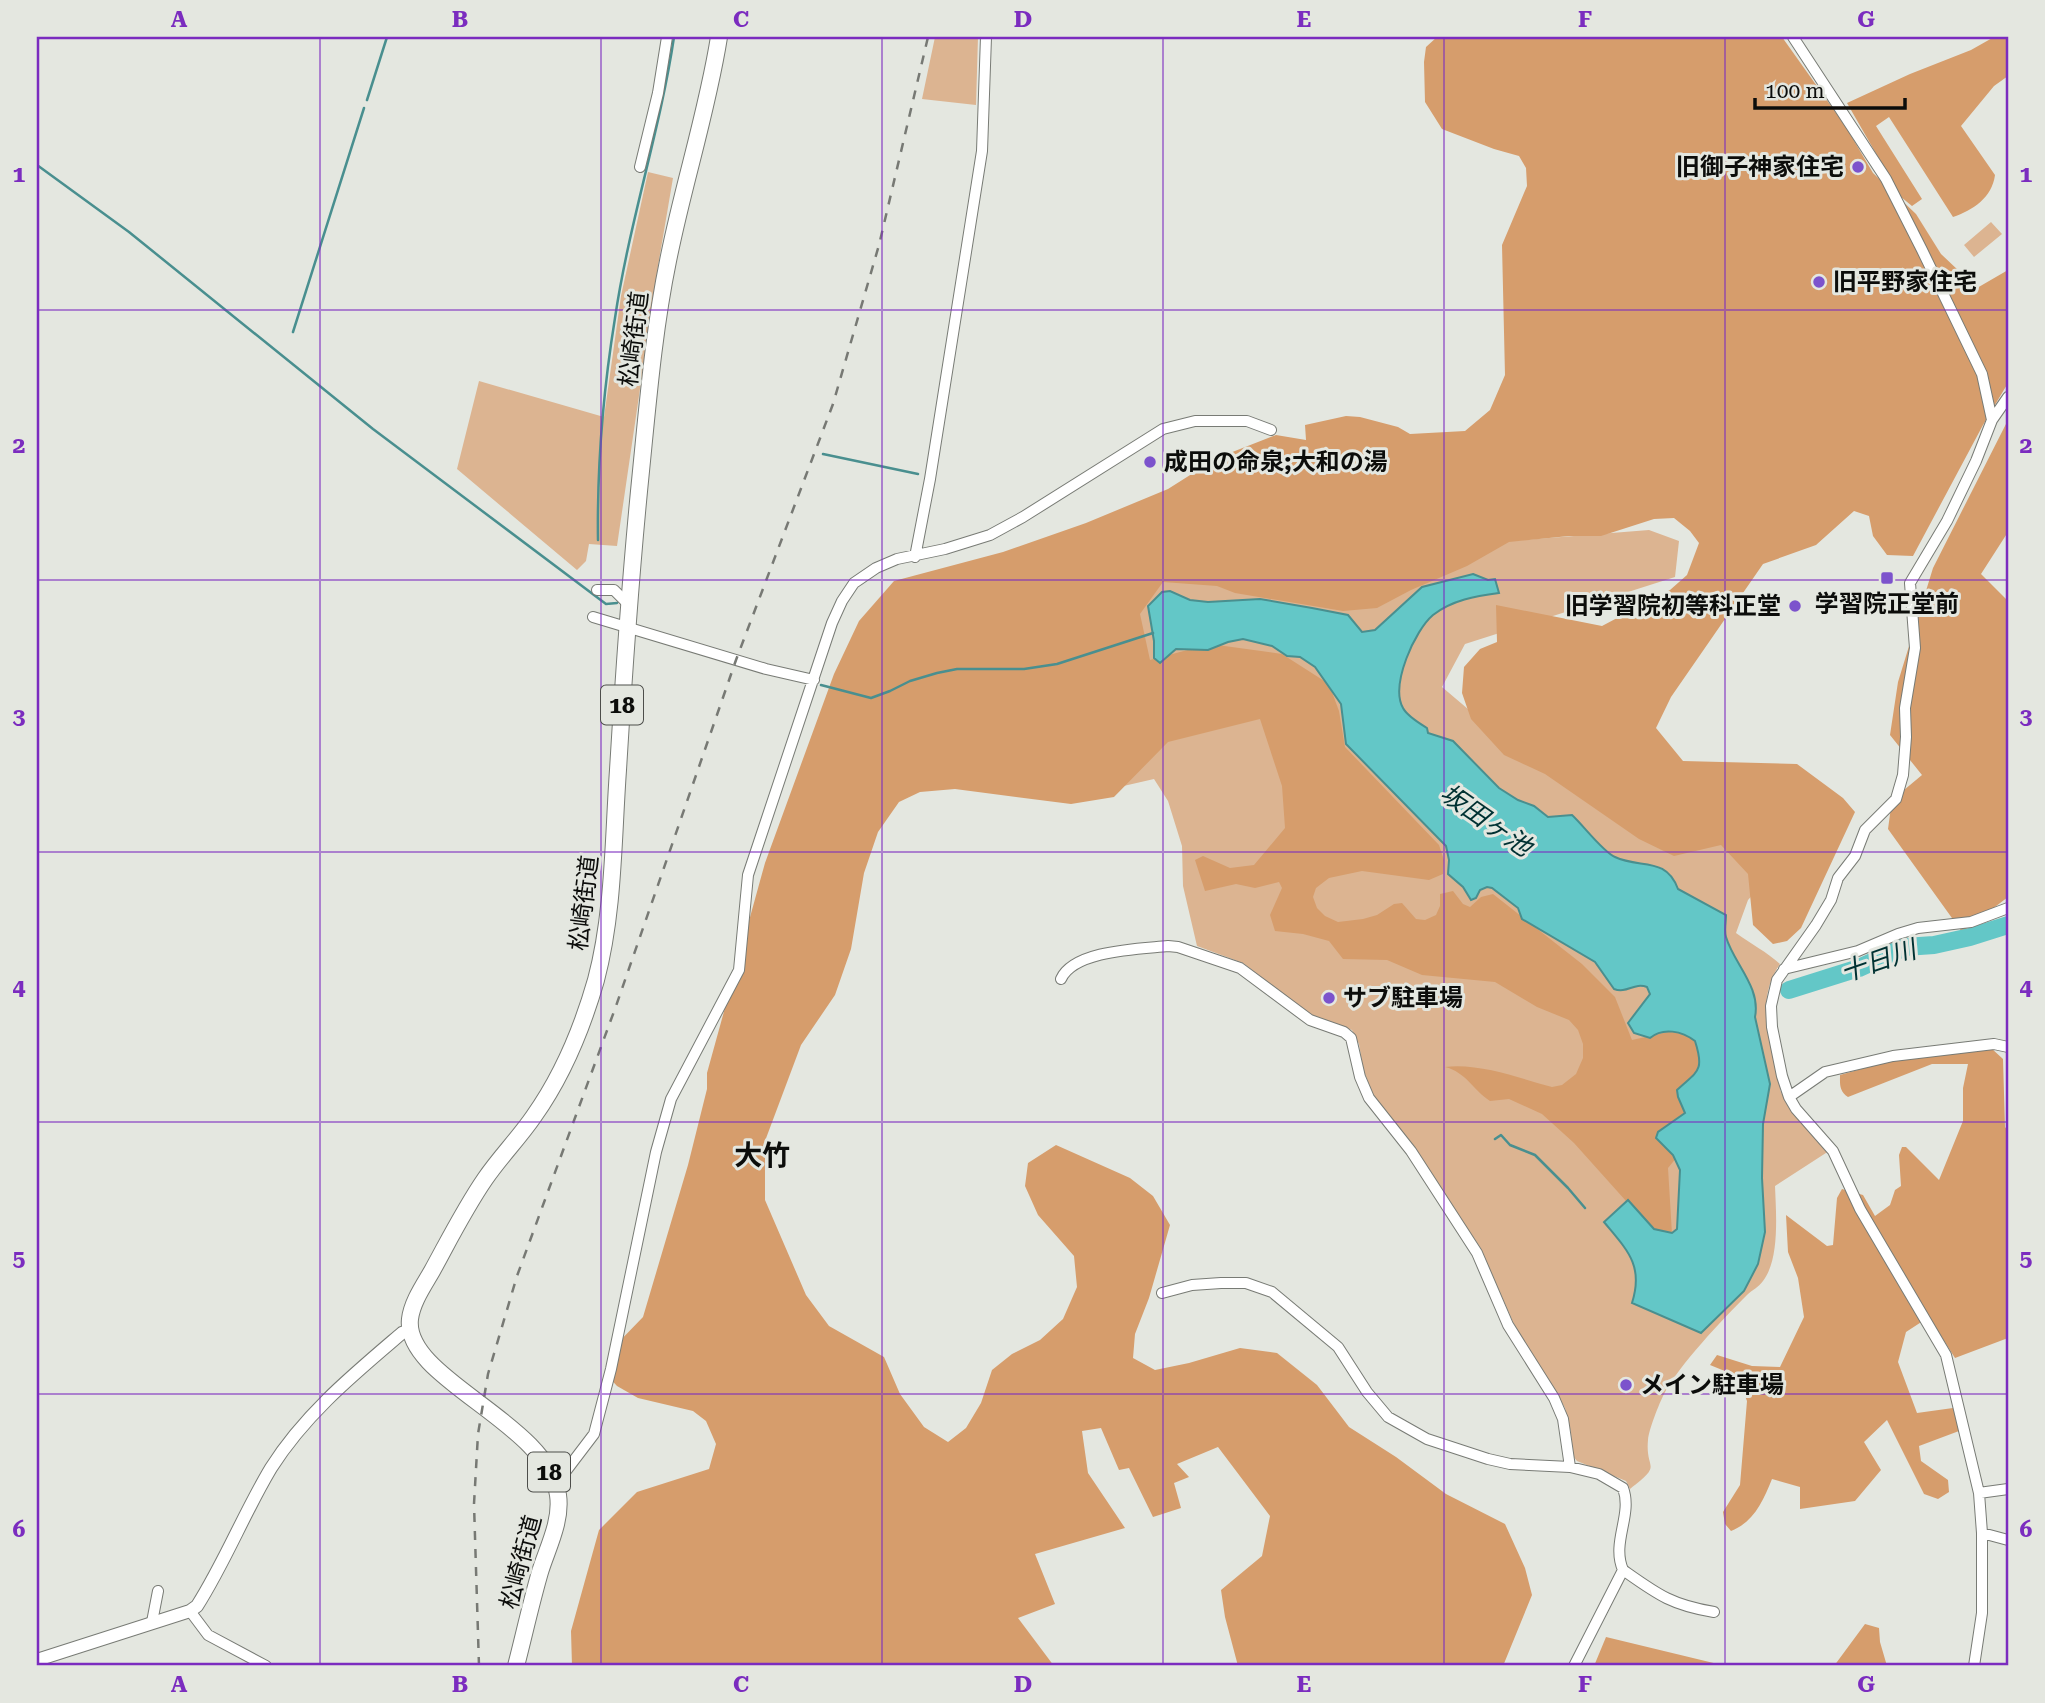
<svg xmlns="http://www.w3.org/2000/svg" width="2045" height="1703" font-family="'Roboto Serif','Noto Sans JP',serif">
<rect width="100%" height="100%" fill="#e4e7e0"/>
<path fill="#dcb491" d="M935,37H978L976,105L922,99Z
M648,172L673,178L658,266L617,546L589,544L586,561L577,570L457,469L479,381L604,417L621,296Z
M1991,222L2002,234L1974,257L1964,245Z
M1649,530L1679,541L1675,577L1465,644L1442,687L1535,766L1785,859L1748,900L1736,933C1751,944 1767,952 1780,964C1758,996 1767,1027 1775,1063C1777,1072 1783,1080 1780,1090L1789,1108L1829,1151L1775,1186C1776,1213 1780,1259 1763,1281C1759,1287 1752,1290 1747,1295C1723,1319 1679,1365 1664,1394C1659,1404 1649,1429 1648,1440C1645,1471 1664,1463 1630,1489L1626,1481L1577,1461L1572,1455L1571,1433L1565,1408L1555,1390L1535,1363L1513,1322L1480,1247L1401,1131L1374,1097L1363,1069L1359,1044L1352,1030L1312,1016L1243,963L1197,946L1183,886L1182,846L1168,801L1154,779L1093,793L851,667L1160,569Z"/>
<path fill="#d69d6c" d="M1437,37H1782L1846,127L1873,173L1916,214L1941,254L1977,288L2008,270V383L1983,425L1913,556L1887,555L1873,536L1869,516L1854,511L1816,545L1763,564L1671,697L1656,728L1683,761L1797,764L1843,798L1855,812L1801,928L1787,941L1773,944L1753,925L1748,874L1721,845L1674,856L1639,839L1545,774L1504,755L1471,719L1462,693L1464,667L1480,649L1497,642L1496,605L1602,626L1670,590L1687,575L1699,543L1690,531L1674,518L1654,519L1601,536H1569L1509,542L1467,566L1411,590L1377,608L1343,611L1235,593L1217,586L1163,582L1140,614L1150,660L1210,644L1282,654L1329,684L1339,711L1345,747L1439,845L1444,860L1443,874L1429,880L1362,871L1329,878L1316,888L1313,897L1317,908L1325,916L1338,922L1363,919L1377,915L1394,904L1402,903L1416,919L1425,920L1436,915L1440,906V894L1453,891L1463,904L1470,907L1481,897L1493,894L1582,964L1615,997L1632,1040L1677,1030L1709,1040L1699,1130L1668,1168L1672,1234L1652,1230L1574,1143L1542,1114L1509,1099L1490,1101C1473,1090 1466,1072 1445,1067C1480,1063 1518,1078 1552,1087L1562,1085L1576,1074L1583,1058V1044L1578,1030L1569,1020L1537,1007L1495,982L1422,975L1387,960L1343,959L1329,941L1303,934L1275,931L1270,915L1282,888L1279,882L1255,888L1236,884L1205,891L1195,860L1203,856L1230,868L1254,865L1285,828L1282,786L1260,719L1168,742L1114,797L1071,804L955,789L920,792L899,802L878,832L864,873L851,949L835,995L801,1045L765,1141V1200L806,1295L829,1326L884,1357L900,1394L924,1427L948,1442L966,1428L981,1403L992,1370L1012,1354L1040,1340L1063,1319L1077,1287L1074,1256L1038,1215L1025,1186L1028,1163L1056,1145L1130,1178L1153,1196L1170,1225L1149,1298L1135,1334L1133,1358L1155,1370L1189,1363L1240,1348L1277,1353L1317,1385L1349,1427L1396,1457L1446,1494L1505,1524L1525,1568L1532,1595L1503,1666H1238L1225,1617L1221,1590L1262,1556L1270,1516L1218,1447L1177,1464L1189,1477L1174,1483L1181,1508L1153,1517L1129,1468L1119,1470L1101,1428L1082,1431L1088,1473L1125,1528L1035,1554L1055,1604L1018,1618L1054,1666H572L571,1631L599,1530L637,1492L709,1469L716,1444L706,1421L693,1411L638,1398L617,1386L607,1375L613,1348L643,1317L688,1165L707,1089V1073L765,863L834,674L859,621L894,581L1003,552L1086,523L1168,489L1217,458L1276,435L1306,440L1305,425L1346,416L1360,417L1398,427L1410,434L1465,431L1490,410L1505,375L1502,245L1527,186L1526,168L1519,156L1494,149L1442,129L1425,102L1424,62L1426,47Z
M1994,37H2008V76L1994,86L1961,126L1995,175C1992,198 1973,210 1953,217L1889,117L1876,126L1922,199L1912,206L1901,197L1847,103L1910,74L1971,50Z
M2008,420V532L1981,574L2008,601V897L1962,932L1888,829L1892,800L1922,775L1890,735L1898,682L1933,568Z
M1991,1048L2003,1059L2005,1127L2008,1131V1338L1955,1358L1929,1317L1906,1332L1898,1362L1917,1413L1953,1408L1959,1431L1919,1446L1921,1461L1948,1480L1949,1492L1938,1499L1924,1494L1887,1420L1864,1442L1881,1470L1855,1501L1800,1509V1487L1772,1479C1763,1501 1754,1522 1731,1531L1725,1524L1723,1512L1740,1485L1747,1401L1737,1376L1710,1365L1717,1355L1752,1366L1780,1367L1804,1317L1798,1278L1788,1252L1786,1215L1827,1246L1833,1245L1837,1198L1842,1189L1863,1195L1875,1216L1890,1205L1895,1190L1901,1186L1899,1155L1902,1147H1906L1939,1180L1963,1121V1088L1968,1064H1932L1848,1097C1839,1091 1840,1084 1840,1075L1893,1060Z
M1865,1624L1879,1628L1880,1642L1887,1666H1834Z
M1606,1637L1726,1666H1594Z"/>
<path fill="#63c7c7" stroke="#498f8f" stroke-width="2" d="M1473,574L1488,580L1495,579L1499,593C1476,596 1452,600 1433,615C1415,630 1390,685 1403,708C1407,716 1419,723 1427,728L1428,733L1453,741L1499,788L1518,800L1534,806L1548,817L1572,815C1583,825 1603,852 1615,857C1640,869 1666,856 1678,889L1726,915C1726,922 1724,931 1726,937C1734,964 1761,987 1755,1017L1770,1084L1763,1124L1762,1178L1765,1232L1758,1264L1744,1291L1701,1333L1632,1303C1644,1265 1627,1250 1604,1222L1628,1200L1654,1229L1672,1233L1677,1229L1680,1170L1673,1155L1656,1138L1658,1132L1685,1113L1678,1097L1677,1090C1697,1071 1705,1072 1695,1041C1682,1031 1663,1027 1650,1038L1634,1033L1628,1023L1650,994L1647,987C1634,982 1627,994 1614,989L1595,962L1522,919L1518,908L1492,888L1487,887L1480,890L1476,898L1471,900L1463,887L1448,874L1449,860L1446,846L1346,744L1341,704L1315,667L1300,657L1287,656L1272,646L1243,639L1228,642L1208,650L1176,649L1160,663L1154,658V641L1148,606L1162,592L1170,591L1190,600L1208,602L1260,599L1312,608L1348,615L1362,632L1375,630L1422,587Z"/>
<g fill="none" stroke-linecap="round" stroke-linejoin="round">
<path stroke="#498f8f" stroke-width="2.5" d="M367,100L387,37
M37,165L129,232L373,429L606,604L617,603
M293,332L364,108
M823,454L918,474
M598,540C597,466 603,392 615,318C629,223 660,131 674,37
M821,685L871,698L890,691L910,681L937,673L957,669H1024L1057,664L1153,633
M1495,1139L1501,1135L1510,1145L1535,1155L1568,1188L1585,1208"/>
<path stroke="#63c7c7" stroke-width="18" d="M1789,990L1859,968L1905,947L1934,945L1970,937L2008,925"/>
<defs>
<path id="minor" d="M1793,37L1886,179L1922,250L1982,374L1992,420
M640,167L658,93L667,37
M915,557L930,479L982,151L986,37
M597,590H614L629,605
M593,617L766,669L814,680
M1784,969L1858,951L1898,934L1918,928L1971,922L2008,908
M1061,979C1074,950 1140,949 1168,946L1178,947L1240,968L1310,1020L1344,1032L1351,1038L1360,1077L1369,1098L1411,1151L1477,1253L1508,1325L1554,1398L1563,1419L1570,1467
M1789,1097L1825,1072L1893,1056L1994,1044L2008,1047
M1162,1293L1192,1285L1221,1283H1246L1272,1292L1338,1347L1367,1392L1388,1417L1427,1439L1488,1459L1510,1464L1570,1467L1599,1474L1623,1488C1633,1515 1611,1542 1623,1570L1574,1666
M556,1484L594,1434L611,1369L656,1152L671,1099L739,970L748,875L832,623L842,601L854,583L876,568L897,559L945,549L990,535L1023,517L1163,429L1195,421H1247L1271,430
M1979,1493L2008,1489
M1982,1533L2008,1540
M1623,1570C1657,1594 1671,1605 1714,1612
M190,1611L208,1635L266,1666
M152,1622L158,1591
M1974,1666L1982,1613V1533L1979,1493L1946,1355L1860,1209L1833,1151L1796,1109L1789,1097L1782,1076L1772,1027L1771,1006L1777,980L1816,925L1831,900L1838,878L1855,856L1865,830L1896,799L1903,775L1906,737L1905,708L1915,648L1910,583L1947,521L1976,461L1992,420L2008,397"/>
<path id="tertiary" d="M37,1660L190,1611L197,1606C225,1562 244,1513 271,1468C305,1414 354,1374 402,1333L411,1330"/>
<path id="primary" d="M516,1666C524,1635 531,1603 540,1572C547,1549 562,1521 558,1495C548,1422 403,1379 410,1319C412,1302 424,1285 432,1271C449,1240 465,1208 485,1179C500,1157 519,1138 534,1116C563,1075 582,1029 596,980C614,912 613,840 618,770C624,670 631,570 641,471C648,401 654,329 668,261C683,185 707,113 719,37"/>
</defs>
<use href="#minor" stroke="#787b75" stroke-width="12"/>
<use href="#tertiary" stroke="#787b75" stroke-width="14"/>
<use href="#primary" stroke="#787b75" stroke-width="18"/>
<use href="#minor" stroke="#fff" stroke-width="10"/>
<use href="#tertiary" stroke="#fff" stroke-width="12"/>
<use href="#primary" stroke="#fff" stroke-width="16"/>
<path stroke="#777974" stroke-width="2.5" stroke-dasharray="9 9" stroke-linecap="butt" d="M479,1666L474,1504L478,1434L488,1374L517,1276L616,1006L736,660L833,404L879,245L928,37"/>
</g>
<path fill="none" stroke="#7b2cbf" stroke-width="2" stroke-opacity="0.55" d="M320,37V1666M601,37V1666M882,37V1666M1163,37V1666M1444,37V1666M1725,37V1666M37,310H2008M37,580H2008M37,852H2008M37,1122H2008M37,1394H2008"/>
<g fill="#7c53cc" stroke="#e4e7e0" stroke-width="2.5">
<circle cx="1858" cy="167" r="7"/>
<circle cx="1819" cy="282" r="7"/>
<circle cx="1150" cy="462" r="7"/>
<rect x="1880" y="571" width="14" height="14" rx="3.5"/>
<circle cx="1795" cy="606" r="7"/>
<circle cx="1329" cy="998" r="7"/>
<circle cx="1626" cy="1385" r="7"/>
</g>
<g text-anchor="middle" stroke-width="6" stroke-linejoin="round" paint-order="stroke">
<g fill="#e4e7e0" stroke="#4d4e4b" stroke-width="2">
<rect x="601" y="685.5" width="42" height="39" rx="5"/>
<rect x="528" y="1452.5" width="42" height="39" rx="5"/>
</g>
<g font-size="23" font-weight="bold" fill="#0c0d0b">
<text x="622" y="713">18</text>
<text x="549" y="1480">18</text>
</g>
<g font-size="24" font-weight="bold" fill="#0c0d0b" stroke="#e4e7e0" text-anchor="start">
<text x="1844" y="175" text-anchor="end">旧御子神家住宅</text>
<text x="1833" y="290">旧平野家住宅</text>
<text x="1164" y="470">成田の命泉;大和の湯</text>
<text x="1887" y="612" text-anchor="middle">学習院正堂前</text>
<text x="1781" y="614" text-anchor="end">旧学習院初等科正堂</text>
<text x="1343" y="1006">サブ駐車場</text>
<text x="1640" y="1393">メイン駐車場</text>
</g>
<g font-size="24" fill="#0c0d0b" stroke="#e4e7e0">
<text transform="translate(634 339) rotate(-83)" y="8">松崎街道</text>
<text transform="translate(584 903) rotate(-83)" y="8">松崎街道</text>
<text transform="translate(521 1562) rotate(-75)" y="8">松崎街道</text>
</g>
<g font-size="26" font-style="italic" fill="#003132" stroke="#e4e7e0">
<text transform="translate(1486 820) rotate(35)" y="9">坂田ヶ池</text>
<text transform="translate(1878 961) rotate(-19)" y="9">十日川</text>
</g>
<g font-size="28" font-weight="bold" fill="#0c0d0b" stroke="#e4e7e0">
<text x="762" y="1165">大竹</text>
</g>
</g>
<rect width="2045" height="1703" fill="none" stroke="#e4e7e0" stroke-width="77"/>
<path d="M1755 98v10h150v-10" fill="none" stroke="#0c0d0b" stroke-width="3.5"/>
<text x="1765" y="98" font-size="21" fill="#0c0d0b" stroke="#e4e7e0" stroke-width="5" paint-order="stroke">100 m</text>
<rect x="38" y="38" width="1969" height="1626" fill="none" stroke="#7b2cbf" stroke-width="2.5"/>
<g font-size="23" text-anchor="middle" font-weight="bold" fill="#7b2cbf">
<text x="179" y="27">A</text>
<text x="460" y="27">B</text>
<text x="741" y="27">C</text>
<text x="1023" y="27">D</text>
<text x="1304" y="27">E</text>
<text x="1585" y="27">F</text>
<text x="1866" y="27">G</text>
<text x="19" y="182">1</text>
<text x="2026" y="182">1</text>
<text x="19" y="453">2</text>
<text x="2026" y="453">2</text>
<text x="19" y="724">3</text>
<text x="2026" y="724">3</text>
<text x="19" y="995">4</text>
<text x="2026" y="995">4</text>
<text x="19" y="1266">5</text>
<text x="2026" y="1266">5</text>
<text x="19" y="1537">6</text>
<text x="2026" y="1537">6</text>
<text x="179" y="1692">A</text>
<text x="460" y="1692">B</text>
<text x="741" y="1692">C</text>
<text x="1023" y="1692">D</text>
<text x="1304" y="1692">E</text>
<text x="1585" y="1692">F</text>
<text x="1866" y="1692">G</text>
</g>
</svg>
